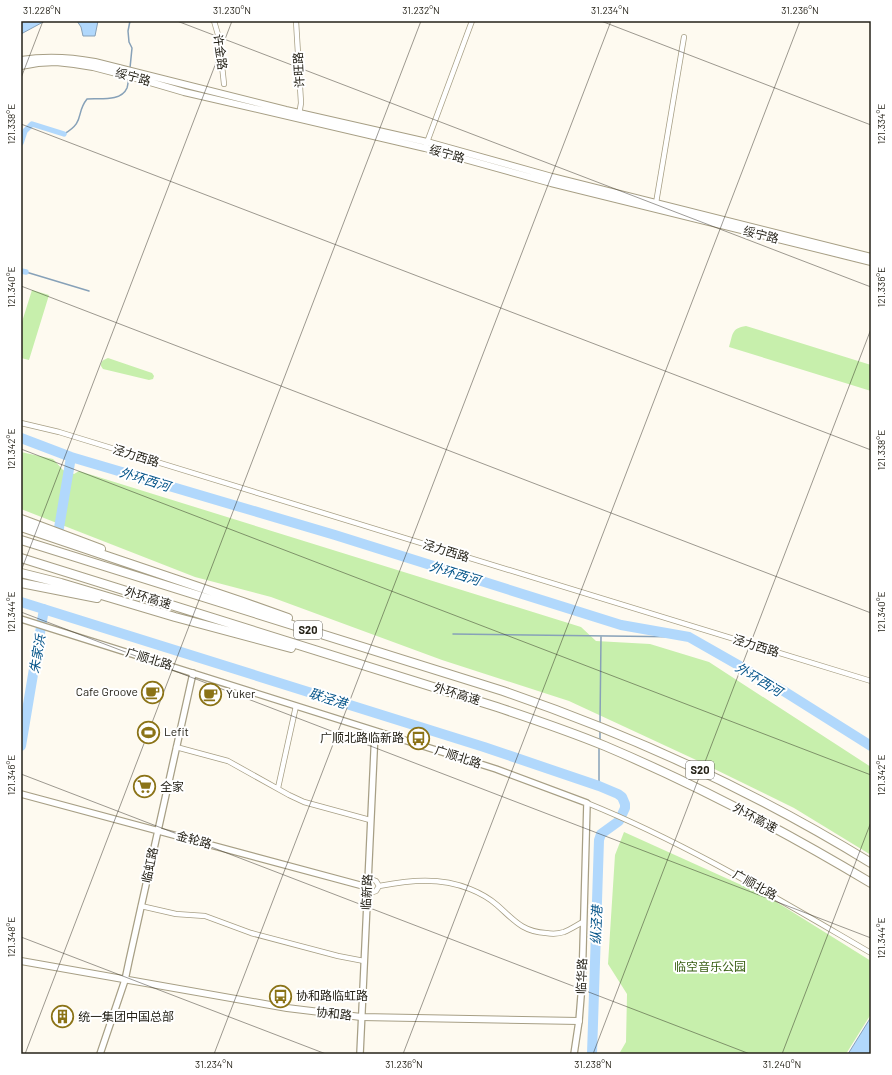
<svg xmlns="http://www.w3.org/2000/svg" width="892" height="1075" font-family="Barlow,'Noto Sans SC',sans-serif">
<rect width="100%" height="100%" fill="#fefaf0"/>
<path fill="#c7efac" d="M32,290L49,295L29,360L21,358V325Z
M746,326L871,365V391L729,347C733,335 731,328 746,326Z
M108,358L152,373L154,376L153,379L149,380L103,369L101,366C101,361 103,360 108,358Z
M21,452L53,459L63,470L74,474L79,471L581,627L596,641L650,644L709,662L871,767V855L794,808L694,759L569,701L442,660L271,597L195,577L21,509Z
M624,832L770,898L871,961V1014L846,1054H619L626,1042L627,994L608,964L615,855Z"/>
<path fill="#b1d8fc" stroke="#87a1b8" d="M21,21H45L21,34Z
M77,21H98L95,36H83L81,27Z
M871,1017V1054H848Z"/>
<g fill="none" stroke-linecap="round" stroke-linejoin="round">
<path stroke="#87a1b8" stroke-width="1.5" d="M130,21L128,31L129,42L132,48L130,68
M64,134C86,121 75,114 87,99C100,98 121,102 127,88C128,85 128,81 129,78
M21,273L26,272L89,291
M453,634L689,637
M600,723L601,637
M600,741V731
M599,786V747"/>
<path stroke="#b1d8fc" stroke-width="5.5" d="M21,143L25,131L32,124L64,134
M21,271L26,272"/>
<path stroke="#b1d8fc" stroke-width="10" d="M21,438L71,457L335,535L621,625L689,637L782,690L871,746
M59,528L71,457
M21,602L484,747L599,786L618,794L622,797L625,804V808L619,821L601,834L599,840L592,1054
M21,746L44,609"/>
<defs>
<path id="minor" d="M214,21L219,38L224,84
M296,21L301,103L299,115
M426,145L472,21
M656,203L684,37
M21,423L59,432L871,681
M176,747L228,761L289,795L304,802L370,820
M278,788L296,706
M587,803C686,843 778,899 871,953
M379,886C411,880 440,877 470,889C480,893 489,898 497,905C513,919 522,932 546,933C552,934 558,934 564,932C571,929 577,925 583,922
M367,894L376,891L379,886L376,881L368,878
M141,906L176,914L205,916L251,933L338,956L364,961"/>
<path id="tertiary" d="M21,619L496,769L587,803L582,984L579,1021L574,1054
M21,794L367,887
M100,1054L125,980L129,961L193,673
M360,1054L375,731"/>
<path id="secondary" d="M21,60C46,56 69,57 95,62L286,110L427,142L552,177L871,257
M21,66L38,63L56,62L74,64L93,67L143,80L184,92L425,148L551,183L871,262
M21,961L287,1008L361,1017L579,1021"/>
<path id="motorway" d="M21,519L101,549
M21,527L243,602L288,618
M21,540L503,691C632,735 754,791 871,863
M21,558L497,707C533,719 569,731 605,746C697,785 786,832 871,883
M21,573L61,583L175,617L291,648
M21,583L97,598"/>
</defs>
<use href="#minor" stroke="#a79f85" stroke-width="6"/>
<use href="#tertiary" stroke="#a79f85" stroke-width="8"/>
<use href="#secondary" stroke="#a79f85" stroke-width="8"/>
<use href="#motorway" stroke="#a79f85" stroke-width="10"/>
<use href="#minor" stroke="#fff" stroke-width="4.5"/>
<use href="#tertiary" stroke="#fff" stroke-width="5.5"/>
<use href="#secondary" stroke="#fff" stroke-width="6"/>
<use href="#motorway" stroke="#fff" stroke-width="8"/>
</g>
<path fill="none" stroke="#252218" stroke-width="1" stroke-opacity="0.45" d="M177,21L871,287M601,21L871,125M21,78L43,21M21,124L871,450M21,286L871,613M21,449L871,775M21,571L232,21M21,612L871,938M21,774L750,1054M21,937L326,1054M25,1054L421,21M214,1054L611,21M403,1054L800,21M593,1054L871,329M782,1054L871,822"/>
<defs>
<symbol id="cafe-ring" viewBox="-11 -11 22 22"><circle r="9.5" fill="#fff" stroke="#8b7317" stroke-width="1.5"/><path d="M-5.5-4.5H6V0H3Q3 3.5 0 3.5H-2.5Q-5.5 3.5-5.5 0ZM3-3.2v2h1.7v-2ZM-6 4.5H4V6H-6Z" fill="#8b7317"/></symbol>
<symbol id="stadium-ring" viewBox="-11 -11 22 22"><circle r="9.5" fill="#fff" stroke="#8b7317" stroke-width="1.5"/><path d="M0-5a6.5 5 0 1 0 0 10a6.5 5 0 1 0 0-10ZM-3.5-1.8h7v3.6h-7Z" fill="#8b7317"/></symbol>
<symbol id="bus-ring" viewBox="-11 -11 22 22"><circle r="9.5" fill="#fff" stroke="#8b7317" stroke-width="1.5"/><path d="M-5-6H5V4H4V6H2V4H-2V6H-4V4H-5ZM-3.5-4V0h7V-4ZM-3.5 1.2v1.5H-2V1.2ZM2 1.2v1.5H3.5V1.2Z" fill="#8b7317"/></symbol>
<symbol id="supermarket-ring" viewBox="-11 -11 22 22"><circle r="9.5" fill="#fff" stroke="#8b7317" stroke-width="1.5"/><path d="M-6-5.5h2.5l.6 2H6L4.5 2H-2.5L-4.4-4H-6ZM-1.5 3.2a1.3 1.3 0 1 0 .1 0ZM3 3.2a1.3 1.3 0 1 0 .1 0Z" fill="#8b7317"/></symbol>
<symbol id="building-ring" viewBox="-11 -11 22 22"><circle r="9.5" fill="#fff" stroke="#8b7317" stroke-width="1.5"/><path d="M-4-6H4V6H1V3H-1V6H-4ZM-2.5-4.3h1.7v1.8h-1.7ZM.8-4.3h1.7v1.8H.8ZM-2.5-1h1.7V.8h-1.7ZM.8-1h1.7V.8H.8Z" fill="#8b7317"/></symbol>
</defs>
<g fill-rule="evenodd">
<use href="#cafe-ring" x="140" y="680" width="25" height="25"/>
<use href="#cafe-ring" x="198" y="682" width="25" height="25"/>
<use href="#stadium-ring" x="136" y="720" width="25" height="25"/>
<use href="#bus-ring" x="406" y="726" width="25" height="25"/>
<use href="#supermarket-ring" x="132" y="774" width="25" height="25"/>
<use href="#bus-ring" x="268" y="984" width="25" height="25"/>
<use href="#building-ring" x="50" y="1004" width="25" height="25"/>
</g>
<g text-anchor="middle" stroke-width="4" stroke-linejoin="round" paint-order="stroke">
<g fill="#fff" stroke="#66645d" stroke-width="1">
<rect x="294" y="621" width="28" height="18" rx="3"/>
<rect x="686" y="761" width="28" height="18" rx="3"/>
</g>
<g font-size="11" font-weight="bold" fill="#252218">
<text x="308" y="634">S20</text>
<text x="700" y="774">S20</text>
</g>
<g font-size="12" fill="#252218" stroke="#fff">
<text transform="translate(220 52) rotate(82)" y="4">许金路</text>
<text transform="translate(299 70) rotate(-93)" y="4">许旺路</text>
<text transform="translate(133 77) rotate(15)" y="4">绥宁路</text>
<text transform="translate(447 154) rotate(16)" y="4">绥宁路</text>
<text transform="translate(761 235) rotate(14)" y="4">绥宁路</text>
<text transform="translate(136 456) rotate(17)" y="4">泾力西路</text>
<text transform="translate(446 551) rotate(17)" y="4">泾力西路</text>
<text transform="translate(148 598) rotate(17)" y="4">外环高速</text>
<text transform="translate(756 646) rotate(17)" y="4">泾力西路</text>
<text transform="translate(149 659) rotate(17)" y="4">广顺北路</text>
<text transform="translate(457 694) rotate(17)" y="4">外环高速</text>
<text transform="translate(458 757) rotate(18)" y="4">广顺北路</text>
<text transform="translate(755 818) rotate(28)" y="4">外环高速</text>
<text transform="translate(194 840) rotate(15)" y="4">金轮路</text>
<text transform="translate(150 865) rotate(-78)" y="4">临虹路</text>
<text transform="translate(755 885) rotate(29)" y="4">广顺北路</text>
<text transform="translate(367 892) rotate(-87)" y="4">临新路</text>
<text transform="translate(582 976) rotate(-88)" y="4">临华路</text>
<text transform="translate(334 1014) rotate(6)" y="4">协和路</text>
</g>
<g font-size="12" fill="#252218" stroke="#fff" text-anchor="start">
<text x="138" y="696" text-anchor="end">Cafe Groove</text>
<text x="226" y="698">Yuker</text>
<text x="164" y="736">Lefit</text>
<text x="404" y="742" text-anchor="end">广顺北路临新路</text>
<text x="160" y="791">全家</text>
<text x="296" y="1000">协和路临虹路</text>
<text x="78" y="1021">统一集团中国总部</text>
</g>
<g font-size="12" fill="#375d12" stroke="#fff">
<text x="710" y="971">临空音乐公园</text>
</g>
<g font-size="13" font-style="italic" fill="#035388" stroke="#fff">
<text transform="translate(145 479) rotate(17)" y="5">外环西河</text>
<text transform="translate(455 573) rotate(17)" y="5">外环西河</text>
<text transform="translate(37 654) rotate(-80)" y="5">朱家浜</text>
<text transform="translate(759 679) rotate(31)" y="5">外环西河</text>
<text transform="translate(328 698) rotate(17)" y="5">联泾港</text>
<text transform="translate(596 925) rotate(-88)" y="5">纵泾港</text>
</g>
</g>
<rect width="892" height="1075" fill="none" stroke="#ffffff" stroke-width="44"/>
<rect x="22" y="22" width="848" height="1031" fill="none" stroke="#252218" stroke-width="1.5"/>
<g font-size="10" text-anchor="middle" fill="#252218">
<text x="42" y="14">31.228°N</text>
<text x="232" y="14">31.230°N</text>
<text x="421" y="14">31.232°N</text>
<text x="610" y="14">31.234°N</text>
<text x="800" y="14">31.236°N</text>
<text transform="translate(11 124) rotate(-90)" y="4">121.338°E</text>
<text transform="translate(881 124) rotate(-90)" y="4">121.334°E</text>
<text transform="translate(11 287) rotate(-90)" y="4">121.340°E</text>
<text transform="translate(881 287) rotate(-90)" y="4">121.336°E</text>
<text transform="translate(11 449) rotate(-90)" y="4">121.342°E</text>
<text transform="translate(881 450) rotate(-90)" y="4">121.338°E</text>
<text transform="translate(11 612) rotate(-90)" y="4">121.344°E</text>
<text transform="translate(881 612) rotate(-90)" y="4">121.340°E</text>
<text transform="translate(11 775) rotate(-90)" y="4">121.346°E</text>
<text transform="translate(881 775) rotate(-90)" y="4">121.342°E</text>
<text transform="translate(11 937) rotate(-90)" y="4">121.348°E</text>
<text transform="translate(881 938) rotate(-90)" y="4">121.344°E</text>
<text x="214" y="1068">31.234°N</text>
<text x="404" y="1068">31.236°N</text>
<text x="593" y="1068">31.238°N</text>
<text x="782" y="1068">31.240°N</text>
</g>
</svg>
